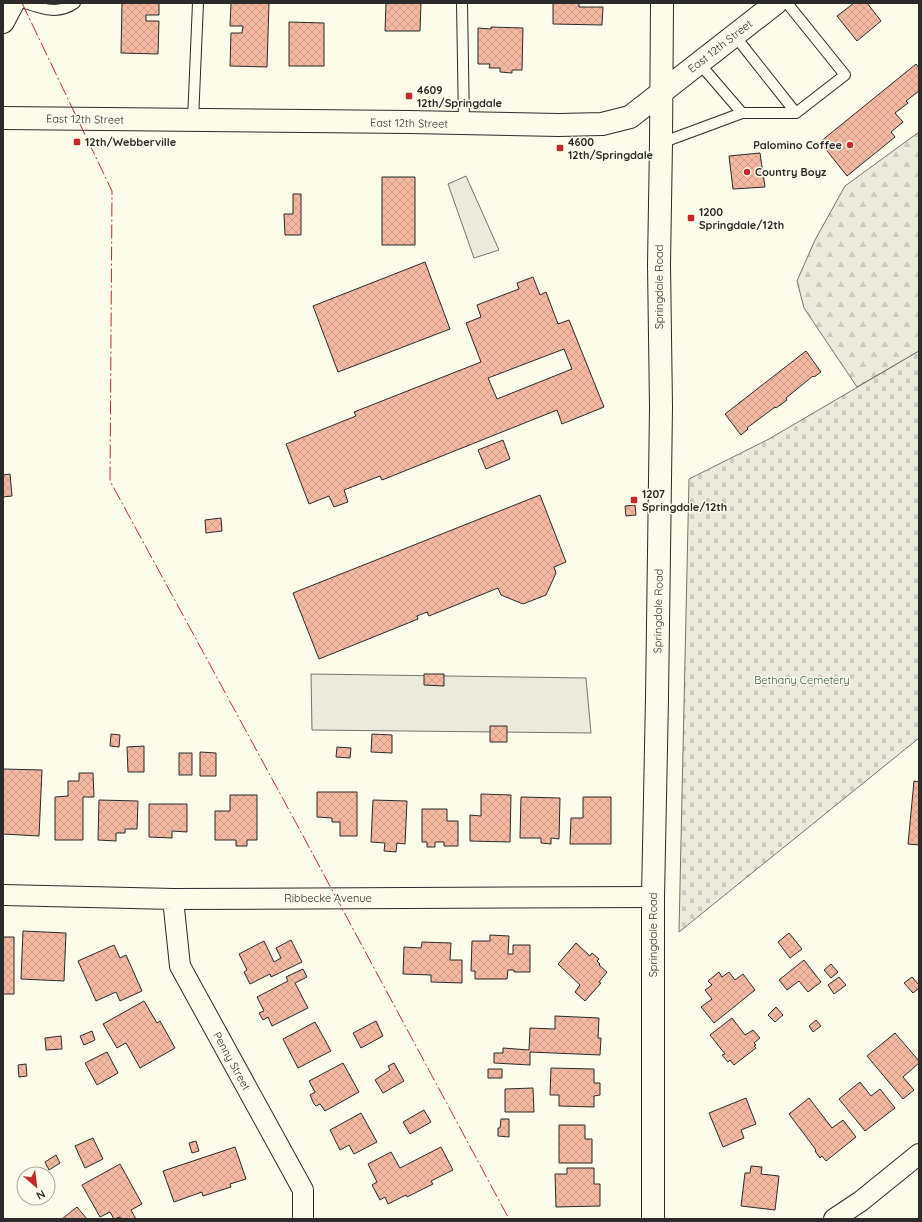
<svg xmlns="http://www.w3.org/2000/svg" width="922" height="1222" font-family="Quicksand,sans-serif">
<defs>
<pattern id="forest-firs" width="22" height="20" patternUnits="userSpaceOnUse"><rect width="22" height="20" fill="#ecebdb"/><path d="M5 1l3.5 6h-7zM16 11l3.5 6h-7z" fill="#cbcabc"/></pattern>
<pattern id="cemetery-stones" width="16" height="16" patternUnits="userSpaceOnUse"><rect width="16" height="16" fill="#ecebdb"/><path d="M2 7V4a2 2 0 0 1 4 0v3zM10 15v-3a2 2 0 0 1 4 0v3z" fill="#cbcabc"/></pattern>
<pattern id="building-cross-hatch" width="8" height="8" patternUnits="userSpaceOnUse"><rect width="8" height="8" fill="#f2b8a0"/><path d="M0 0l8 8M0 8l8-8" fill="none" stroke="#d09e8a"/></pattern>
</defs>
<rect width="100%" height="100%" fill="#fdfbea"/>
<path fill="url(#forest-firs)" stroke="#74746e" d="M919,132V351L857,387L804,308L797,281L815,240L845,186Z"/>
<path fill="url(#cemetery-stones)" stroke="#74746e" d="M919,351V738L679,932L689,479L769,439Z"/>
<path fill="#eceadb" stroke="#74746e" d="M466,176L499,250L474,258L448,184Z
M311,674L586,678L591,733L312,730Z"/>
<path fill="url(#building-cross-hatch)" stroke="#2b2b2b" fill-rule="evenodd" d="M122,3H159V15H146V21H159L158,54L121,53Z
M231,3H269L267,67L230,66L231,33H242L243,26H230Z
M386,3H421L420,31H385Z
M553,3H579V7H603L602,25L553,24Z
M854,3H867L881,21L857,41L837,16Z
M289,22L324,23V66H289Z
M491,27L523,28L522,70H512V73L500,72V68H489L490,64H478V28L491,29Z
M916,64L919,68V91L906,101L908,103L895,113L903,122L891,132L895,137L847,176L820,142Z
M760,153L765,187L733,189L729,156Z
M382,177H415V245H382Z
M293,194H301V235H285L284,214H293Z
M425,262L450,329L338,372L313,306Z
M533,277L540,295L546,292L558,324L569,320L604,407L562,424L557,410L382,480L380,476L344,490L348,502L334,507L329,496L309,504L286,444L356,416L354,412L481,362L466,323L481,317L477,305L519,289L517,283ZM564,349L572,369L497,399L488,378Z
M806,351L821,372L814,377L813,376L786,398L787,400L776,408L775,407L747,428L748,429L741,435L725,414Z
M503,440L510,459L486,469L478,450Z
M10,474L12,496L3,497V475Z
M540,495L566,562L554,567L556,573L546,595L523,604L501,595L498,588L429,616L427,612L417,616L418,619L319,659L293,593Z
M635,505L636,515L626,516L625,506Z
M221,518L222,531L206,533L205,520Z
M424,674H444V686L424,685Z
M490,726H507V742H490Z
M111,734L120,735L119,747L110,746Z
M372,734L392,735V753L371,752Z
M144,746V772H128L127,747Z
M337,747L351,748L350,758L336,757Z
M200,752L216,753V776H200Z
M179,753H192V775H179Z
M3,769L42,770L39,836L3,834Z
M79,773H93L94,797H83V840H55V797L68,796V781H79Z
M914,781L919,782V845L908,844Z
M317,792H357V836H340V822H332V818L317,817Z
M481,794L511,795L510,842L470,841V815L481,816Z
M230,795H257V840H247V846H236V840H215V811H230Z
M521,797L560,798L559,839L551,838V844L541,843V838H520Z
M583,797H611V844H570L571,818H583Z
M99,800L138,801L137,829H125V833H116V841L98,840Z
M373,800L407,801L405,844L397,843L396,852L384,851L385,843L371,842Z
M149,804H187V832L172,831V838L149,837Z
M422,809H447V821H458V846H444V842H435V847H427V842H422Z
M23,931L66,933L64,981L21,979Z
M789,933L802,949L790,958L778,942Z
M490,935L509,936L508,954H513V945H530V972H514V970H508L507,979H475V971H471L472,941H490Z
M3,937H14V994H3Z
M291,940L302,962L271,977L270,974L250,984L244,972L247,970L239,954L264,941L274,962L281,958L276,948Z
M422,942L451,943L450,960H462V983L431,982V975L403,974L404,947L421,948Z
M576,943L590,956L592,953L599,959L597,961L600,964L599,965L607,972L599,982L601,983L585,1001L575,992L580,985L558,964Z
M114,945L120,958L126,955L142,991L120,1001L116,992L96,1001L78,961Z
M804,960L821,982L808,992L799,981L787,990L779,980Z
M831,964L838,972L831,978L824,970Z
M303,969L307,977L295,983L308,1008L272,1026L268,1017L263,1020L259,1013L264,1011L257,997L288,981L286,977Z
M719,972L722,977L729,972L735,980L743,974L755,990L714,1023L701,1007L712,999L705,990L712,985L708,981Z
M839,977L846,985L834,994L828,985Z
M912,977L919,985V988L913,993L904,983Z
M144,1001L157,1023L160,1021L175,1048L140,1068L126,1043L117,1048L103,1024Z
M776,1007L783,1015L775,1022L768,1015Z
M555,1016L599,1018L598,1038H601L600,1055L530,1052V1065L494,1063V1053H503V1048L529,1050L530,1028L555,1029Z
M732,1018L745,1035L753,1030L760,1038L754,1043L756,1045L754,1046L756,1048L734,1065L730,1060L728,1062L722,1055L725,1054L710,1035Z
M816,1020L821,1026L813,1032L809,1026Z
M376,1021L383,1036L361,1048L353,1033Z
M315,1022L331,1051L298,1068L283,1039Z
M92,1031L95,1040L84,1045L80,1036Z
M895,1033L919,1061V1063L903,1077L914,1090L903,1099L867,1056Z
M61,1036L62,1049L46,1050L45,1038Z
M107,1052L118,1073L97,1085L85,1063Z
M343,1063L359,1092L325,1111L320,1104L316,1106L314,1104L310,1095L315,1092L309,1081Z
M394,1063L404,1081L383,1093L375,1080L390,1070L388,1066Z
M26,1064L27,1076L19,1077L18,1065Z
M551,1068L594,1069V1083H600V1095L594,1096V1107L559,1106V1095H550Z
M488,1069H502V1078H488Z
M860,1082L871,1096L880,1089L895,1108L865,1131L839,1099Z
M533,1088L534,1112H505V1089Z
M746,1098L756,1124L741,1130L744,1138L723,1147L709,1113Z
M809,1098L832,1128L843,1120L856,1137L826,1161L822,1156L820,1158L815,1151L816,1150L789,1114Z
M424,1110L431,1122L410,1134L403,1122Z
M361,1113L377,1142L354,1154L349,1145L340,1150L330,1130Z
M501,1119H509V1137L498,1136V1128H500Z
M559,1125H585V1139H592V1163H559Z
M93,1138L103,1159L85,1168L75,1146Z
M196,1141L199,1151L192,1153L189,1143Z
M235,1147L246,1179L230,1184L231,1187L203,1196L202,1192L174,1202L163,1171Z
M441,1147L453,1170L431,1181L433,1184L407,1197L406,1195L388,1204L385,1197L380,1200L372,1185L377,1182L368,1164L391,1152L400,1168Z
M56,1155L60,1163L49,1170L45,1162Z
M120,1164L142,1204L131,1210L136,1219H121L120,1217L114,1219L110,1212L100,1217L82,1185Z
M751,1166L762,1167L761,1174L779,1176L775,1210L741,1206L745,1173H750Z
M567,1168H594V1184H600V1206L556,1207L555,1174H567Z
M77,1207L87,1219H62Z"/>
<g fill="none" stroke-linecap="round" stroke-linejoin="round">
<defs>
<path id="lane" d="M25,3C43,9 58,15 75,3
M462,3L464,123
M735,36L796,113
M699,63L742,113
M193,120L198,3
M661,143L742,113H796L845,75L787,3"/>
<path id="street" d="M3,895L173,899L653,897
M173,899L180,966L303,1190V1219
M834,1219L861,1201L919,1154"/>
<path id="secondary" d="M3,22L13,3
M3,118L410,122L559,125L602,124L630,117L776,3
M653,1219V897L657,698L661,407L659,265L661,143L662,3"/>
</defs>
<use href="#lane" stroke="#2b2b2b" stroke-width="12"/>
<use href="#street" stroke="#2b2b2b" stroke-width="22"/>
<use href="#secondary" stroke="#2b2b2b" stroke-width="24"/>
<use href="#lane" stroke="#fdfbea" stroke-width="10"/>
<use href="#street" stroke="#fdfbea" stroke-width="20"/>
<use href="#secondary" stroke="#fdfbea" stroke-width="22"/>
<path stroke="#c62828" stroke-width="1" stroke-dasharray="14 3 2 3" stroke-linecap="butt" d="M22,3L112,191L110,481L295,821L509,1219"/>
</g>
<g fill="#c62828" stroke="#fdfbea" stroke-width="1.5">
<rect x="405" y="92" width="8" height="8" rx="2"/>
<rect x="73" y="138" width="8" height="8" rx="2"/>
<circle cx="850" cy="145" r="4"/>
<rect x="556" y="144" width="8" height="8" rx="2"/>
<circle cx="747" cy="172" r="4"/>
<rect x="687" y="214" width="8" height="8" rx="2"/>
<rect x="630" y="496" width="8" height="8" rx="2"/>
</g>
<g text-anchor="middle" stroke-width="3" stroke-linejoin="round" paint-order="stroke">
<g font-size="11" fill="#2b2b2b" stroke="#fdfbea">
<text transform="translate(720 46) rotate(-38)" y="4">East 12th Street</text>
<text transform="translate(85 119) rotate(1)" y="4">East 12th Street</text>
<text transform="translate(409 123) rotate(1)" y="4">East 12th Street</text>
<text transform="translate(659 287) rotate(-90)" y="4">Springdale Road</text>
<text transform="translate(658 611) rotate(-89)" y="4">Springdale Road</text>
<text x="328" y="902">Ribbecke Avenue</text>
<text transform="translate(653 935) rotate(-90)" y="4">Springdale Road</text>
<text transform="translate(232 1061) rotate(61)" y="4">Penny Street</text>
</g>
<g font-size="11" font-weight="bold" fill="#2b2b2b" stroke="#fdfbea" text-anchor="start">
<text x="417" y="94">4609<tspan x="417" dy="13">12th/Springdale</tspan></text>
<text x="85" y="146">12th/Webberville</text>
<text x="568" y="146">4600<tspan x="568" dy="13">12th/Springdale</tspan></text>
<text x="842" y="149" text-anchor="end">Palomino Coffee</text>
<text x="755" y="176">Country Boyz</text>
<text x="699" y="216">1200<tspan x="699" dy="13">Springdale/12th</tspan></text>
<text x="642" y="498">1207<tspan x="642" dy="13">Springdale/12th</tspan></text>
</g>
<g font-size="11" fill="#34623c" stroke="#fdfbea">
<text x="802" y="684">Bethany Cemetery</text>
</g>
</g>
<rect width="922" height="1222" fill="none" stroke="#2b2b2b" stroke-width="8"/>
<g transform="translate(36 1186) rotate(152)"><circle r="19" fill="#fdfbea" stroke="#a9a89e"/>
<path d="M0-3L7 15L0 10L-7 15Z" fill="#c62828"/>
<text y="-6" font-size="11" font-weight="bold" text-anchor="middle" fill="#2b2b2b">N</text>
</g>
</svg>
